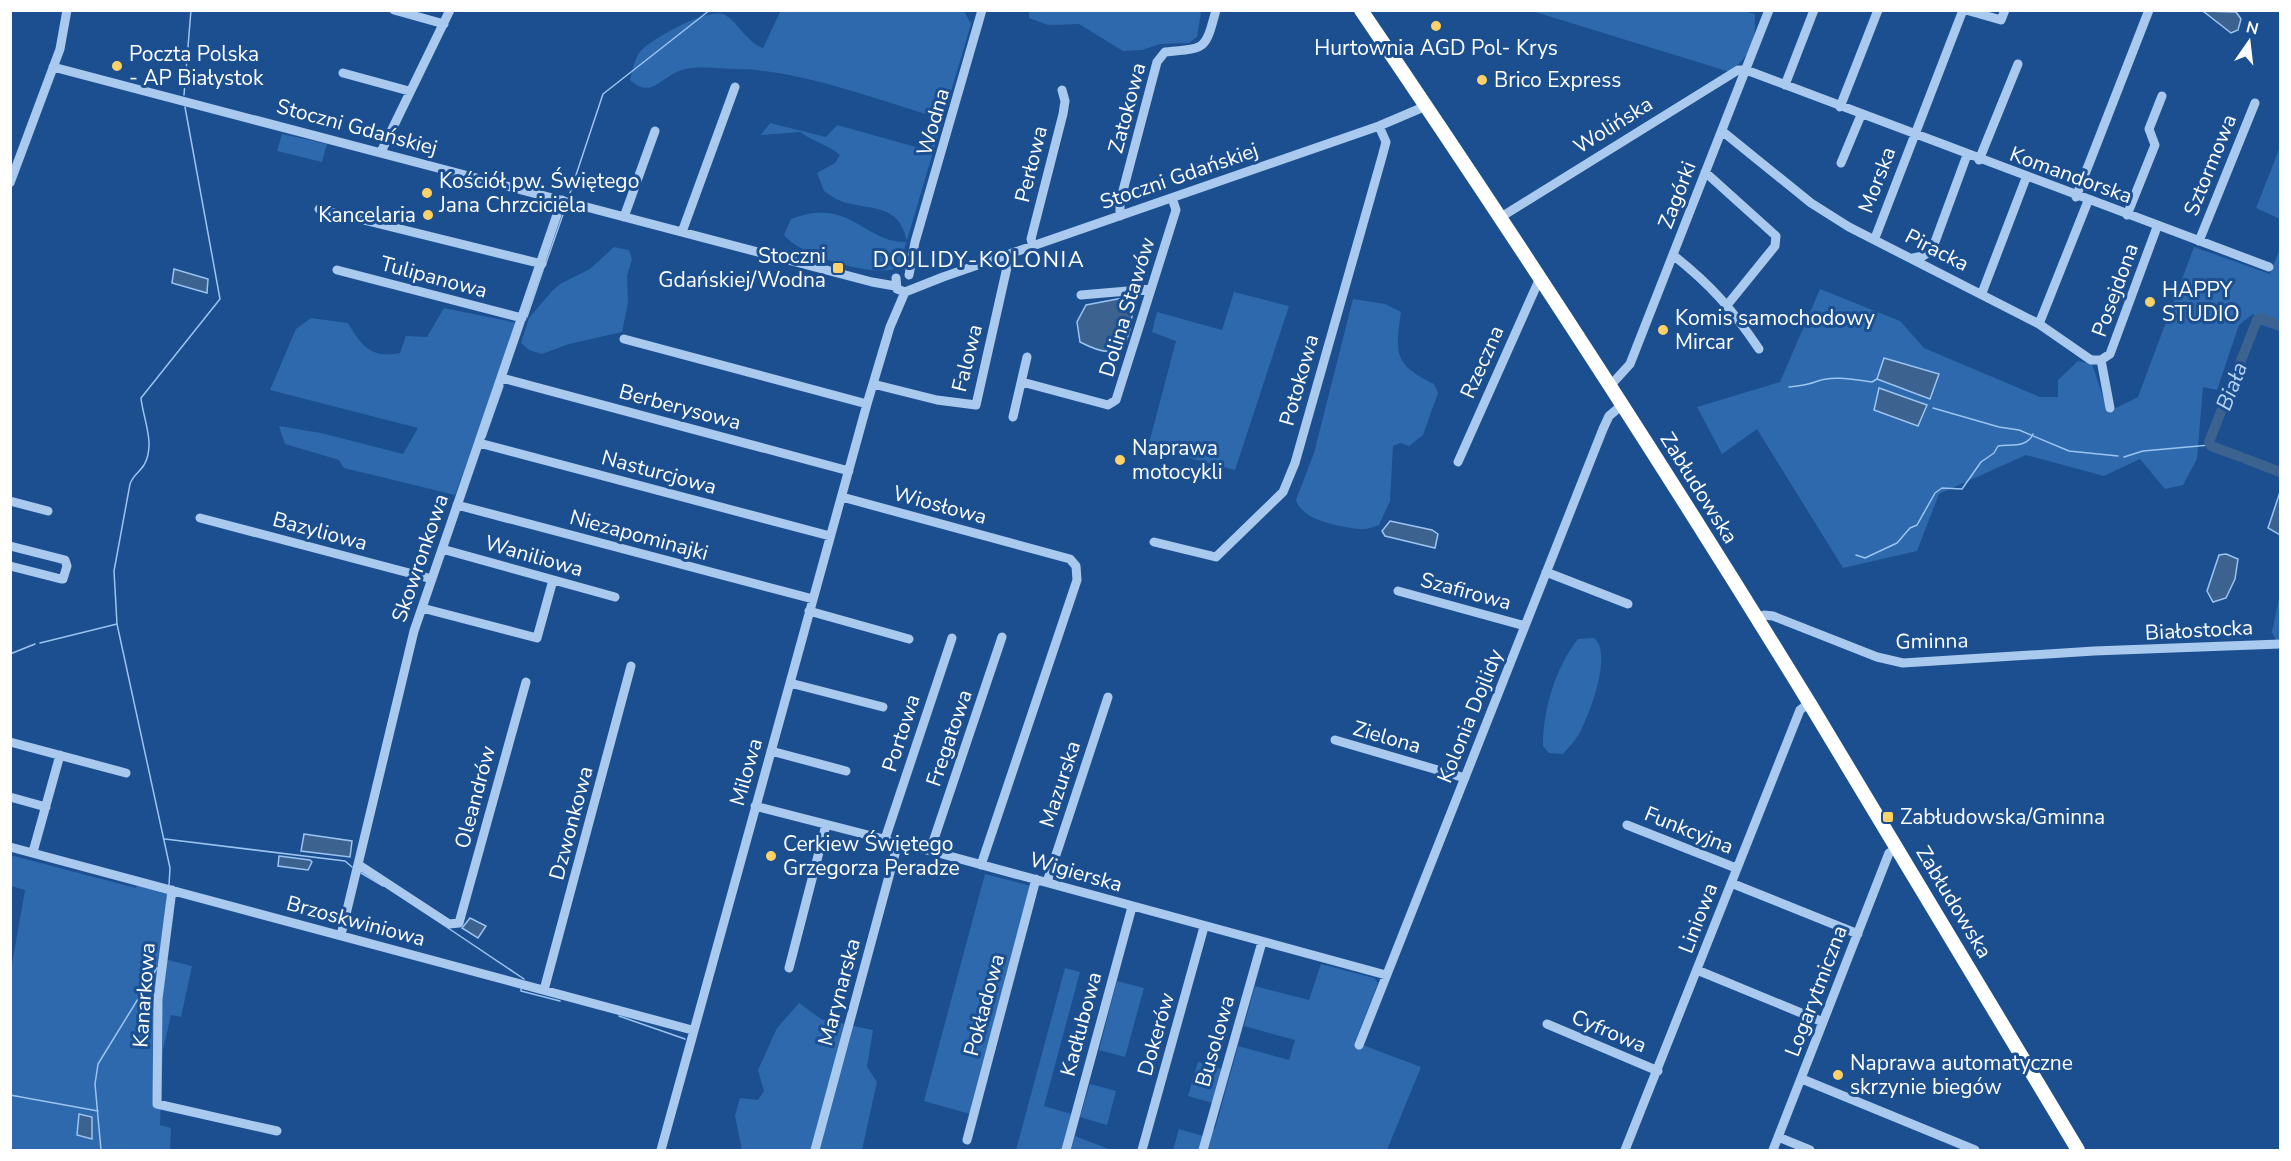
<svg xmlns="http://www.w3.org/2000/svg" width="2291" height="1161" font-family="'Nunito Sans',sans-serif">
<rect width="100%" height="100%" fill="#1b4f8f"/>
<path fill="#2e69ad" d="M781,10L964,11L971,24L899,267C877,280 799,255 784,235L791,219C851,196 863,243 907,242C900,202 869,211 841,201C835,199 829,194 824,191L817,173L835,163L840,155C829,145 812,141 800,132L761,135L770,123L826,137L837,125L930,151L939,118C879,100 800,70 738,69C721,69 698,65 682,70C661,76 652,100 630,80C632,73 634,60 639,53C648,40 710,6 725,15C740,24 746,42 763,48Z
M1197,10L1201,13L1197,37L1189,43L1160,44L1142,50L1123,51L1079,24L1048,25L1029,18V11Z
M1532,11H1745L1755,14C1755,44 1753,52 1730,72Z
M282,134L327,144L322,162L277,151Z
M2280,147V219L2256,208Z
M614,247L629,250L632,259L627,276L628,303L622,332L569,344L542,354L529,350L521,343L529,318L552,291L560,284L590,269Z
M2194,247L2270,274L2280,249V331L2259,324L2253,314L2239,325L2217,390L2203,387L2197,459L2183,485L2165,489L2140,459L2104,476L2026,455L1939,494L1917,551L1843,568L1757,429L1722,454L1697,407L1780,382L1820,289L1900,321L1924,348L2040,397H2058V380L2078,361L2092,364L2108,412L2138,397Z
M1234,292L1289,306L1235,470L1148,447L1176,341L1152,332L1157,312L1222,330Z
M1353,299L1385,304L1401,312C1395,354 1394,365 1434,384L1438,393L1423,435L1409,446L1400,443L1393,446L1390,501L1379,525C1373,527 1366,530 1360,529C1341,527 1302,521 1296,500L1314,453Z
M444,308L517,323L455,495L344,468L339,460L285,444L279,426L321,433L403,454L418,428L270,390L296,329L311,318L348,323C361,346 372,359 400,353L406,336L427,337Z
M2280,594V648L2272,632Z
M1594,638C1613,653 1590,713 1580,732C1576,740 1569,747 1563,754L1549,753L1543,746C1543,710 1555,668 1578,639Z
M10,855L136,888L137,885L167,893L160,958L192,966L181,1017L171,1015L163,1050L160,1125L171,1128L170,1150H11V970L25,890L11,886Z
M985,874L1031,886L970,1114L924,1101Z
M1321,964L1374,978L1378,983L1355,1042L1421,1067L1387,1150H1204L1210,1129H1215L1238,1046L1289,1060L1295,1040L1244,1026L1255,986L1309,1000Z
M1065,968L1080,972L1044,1106L1071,1114L1062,1150H1016Z
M1117,981L1144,988L1125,1057L1099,1050Z
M799,1003L821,1019L873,1030L867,1067L877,1082L862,1150H742L735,1116L740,1098L758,1100L764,1091L758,1070L777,1028Z
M1198,1062L1222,1069L1213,1103L1188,1096Z
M1090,1084L1116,1091L1107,1125L1080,1117Z
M1179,1129L1203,1136L1199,1150H1173Z
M1075,1136L1111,1150H1071Z"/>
<path fill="#3c6290" stroke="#9cc4f0" stroke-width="1.5" d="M2203,11L2236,12L2241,19L2238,30L2231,33Z
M174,269L208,279L207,293L172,283Z
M1128,297L1134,300C1129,343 1127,366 1080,342L1077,322L1086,305Z
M1884,358L1939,374L1930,399L1877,379Z
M1879,388L1927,405L1918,426L1874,410Z
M2280,492V535L2268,528Z
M1390,521L1432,530L1438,534L1435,548L1385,536L1382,531Z
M2226,554L2238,559L2235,579L2226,598L2213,602L2207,591L2219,555Z
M304,834L352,841L350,857L301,851Z
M279,856L310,860L312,862L308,870L278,866Z
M470,918L486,926L478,938L462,928Z
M79,1114L92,1117V1139L77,1135Z"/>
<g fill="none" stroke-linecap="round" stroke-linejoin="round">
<path stroke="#9cc4f0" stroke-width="1.5" d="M184,95L191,10
M569,196L603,94L710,10
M546,263L566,206
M527,317L544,267
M1789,387C1801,386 1808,385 1818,381C1833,375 1856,380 1872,382L1877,379
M1933,408L1999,427L2019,430L2069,451L2118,456
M485,437L503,386
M2124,457L2143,451L2210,445
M1856,555L1865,558L1897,543L1910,528L1917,525L1935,493L1942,488L1962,489L1981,462L1994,453L1998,446C2011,444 2027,448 2033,434
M40,643L117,624
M10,654L35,644
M165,839L345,861L352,867
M361,873L383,886
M169,885L170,868L117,624L114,571L130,484C133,475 139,473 144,465C156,444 143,419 141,398L220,299L185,107
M448,928L524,979
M521,989V991L560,1001
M619,1016L685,1039
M10,1095L98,1111
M101,1150L95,1084L98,1064L157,968"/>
<path stroke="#3c6290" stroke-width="10" d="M2241,457L2211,446L2209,442L2257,320L2262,318L2280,326
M2246,459L2280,472"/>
<path stroke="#a9c9ee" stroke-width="9" d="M394,10L444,24
M1966,10L2001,20L2005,10
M53,67L872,282L895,286
M343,73L409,91
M1785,85L1814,10
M1840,107L1878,10
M1722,131L1811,203L1849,227L2039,324L2091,360H2101L2110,408
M381,152L450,10
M1979,160L2018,64
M1841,163L1861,115
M1705,172L1776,236L1775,246L1728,304
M10,183L60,49L67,10
M2076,197L2149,10
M319,209L542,264
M2127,215L2155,145L2149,129L2162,96
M1120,216V202L1157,62L1165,52C1206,48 1205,51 1216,10
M624,217L655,131
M1501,217L1738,70H1746L2269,267
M682,232L735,87
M1875,238L1963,10
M2199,241L2255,103
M1033,246L1031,239L1063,114L1065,101L1062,90
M1673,255C1711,285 1732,309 1759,349
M1913,258L1923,256L1932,250L1967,155
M337,270L522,318
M909,275L915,242L982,10
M896,278L897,289L905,292L943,277L1379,126L1426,106
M1982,293L2026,178
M1081,295L1151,289
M2039,324L2088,201
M624,339L867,404
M2101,360L2110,354L2157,227
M502,378L849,471
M1022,382L1108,405L1116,400L1176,210L1172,198
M873,384L937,400L976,405L1010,254
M1610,386L1630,364L1769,10
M1013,417L1027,357
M479,443L830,536
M1458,462L1540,278
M842,497L1070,559L1076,566L1077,580L981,865
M10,501L48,511
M457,505L813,599
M200,518L432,579
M1154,542L1216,557L1283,492L1295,463L1382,157L1386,142L1379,126
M10,546L65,560L67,566L63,579H61L10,566
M442,549L615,597
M1546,572L1628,604
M1398,591L1525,626
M422,608L537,638L553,580
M809,611L909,639
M1756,619L1764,615L1773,616L1877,657L1903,663L2094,651L2280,644
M790,683L883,707
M1335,740L1465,778
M10,742L126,773
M771,751L846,771
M10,797L46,807
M755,806L942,854L1386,975
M1627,825L1736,868
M885,839L952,638
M10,847L692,1030
M930,851L1002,637
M33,852L60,755
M359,865L449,924L459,923L526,682
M1047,882L1108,697
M1731,883L1858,934
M172,890L158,999L157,1104L277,1131
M341,935L414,631L562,200
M789,968L826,825
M1697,970L1823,1022
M544,990L631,666
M1547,1024L1658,1071
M1359,1045L1603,429L1609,416L1622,405
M1802,1079L1975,1150
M1778,1137L1810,1150
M967,1140L1036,879
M661,1150L867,404L890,327L905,292
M815,1150L898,843
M1066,1150L1132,907
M1142,1150L1204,927
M1203,1150L1262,942
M1625,1150L1800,710L1809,703
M1773,1150L1889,853L1897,848"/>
<path stroke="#fff" stroke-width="14" d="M1361,10C1516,238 1666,469 1810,704C1900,852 1988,1002 2078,1150"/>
</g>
<g fill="#ffd166" stroke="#1b4f8f" stroke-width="2">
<circle cx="1436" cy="26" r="6"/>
<circle cx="117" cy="66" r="6"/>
<circle cx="1482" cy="80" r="6"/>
<circle cx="427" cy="193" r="6"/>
<circle cx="428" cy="215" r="6"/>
<rect x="832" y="262" width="12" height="12" rx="3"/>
<circle cx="2150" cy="302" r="6"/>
<circle cx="1663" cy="330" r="6"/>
<circle cx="1120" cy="460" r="6"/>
<rect x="1882" y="811" width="12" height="12" rx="3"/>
<circle cx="771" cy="856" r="6"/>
<circle cx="1838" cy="1075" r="6"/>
</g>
<g text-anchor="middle" stroke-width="6" stroke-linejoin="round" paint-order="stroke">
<g font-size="21" fill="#fff" stroke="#1b4f8f" text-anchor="start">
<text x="1436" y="55" text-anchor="middle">Hurtownia AGD Pol- Krys</text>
<text x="129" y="61">Poczta Polska<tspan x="129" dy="24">- AP Białystok</tspan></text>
<text x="1494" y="87">Brico Express</text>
<text x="439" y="188">Kościół pw. Świętego<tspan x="439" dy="24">Jana Chrzciciela</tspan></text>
<text x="416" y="222" text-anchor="end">Kancelaria</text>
<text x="826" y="263" text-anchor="end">Stoczni<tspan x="826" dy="24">Gdańskiej/Wodna</tspan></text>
<text x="2162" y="297">HAPPY<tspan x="2162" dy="24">STUDIO</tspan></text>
<text x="1675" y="325">Komis samochodowy<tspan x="1675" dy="24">Mircar</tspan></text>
<text x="1132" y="455">Naprawa<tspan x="1132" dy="24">motocykli</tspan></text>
<text x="1900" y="824">Zabłudowska/Gminna</text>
<text x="783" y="851">Cerkiew Świętego<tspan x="783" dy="24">Grzegorza Peradze</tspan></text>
<text x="1850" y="1070">Naprawa automatyczne<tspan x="1850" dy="24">skrzynie biegów</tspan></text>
</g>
<g font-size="21" fill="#fff" stroke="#1b4f8f">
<text transform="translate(1127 108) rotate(-75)" y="7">Zatokowa</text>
<text transform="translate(933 122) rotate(-74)" y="7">Wodna</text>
<text transform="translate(1613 125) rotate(-32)" y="7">Wolińska</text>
<text transform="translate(357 127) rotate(15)" y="7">Stoczni Gdańskiej</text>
<text transform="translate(1031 164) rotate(-76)" y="7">Perłowa</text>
<text transform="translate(2210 165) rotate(-68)" y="7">Sztormowa</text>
<text transform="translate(2071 175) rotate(20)" y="7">Komandorska</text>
<text transform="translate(1179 176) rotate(-19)" y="7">Stoczni Gdańskiej</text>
<text transform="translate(1877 180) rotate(-69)" y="7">Morska</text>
<text transform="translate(1677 195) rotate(-69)" y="7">Zagórki</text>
<text transform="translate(1937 250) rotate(27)" y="7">Piracka</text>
<text transform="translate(434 277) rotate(15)" y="7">Tulipanowa</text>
<text transform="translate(2115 290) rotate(-70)" y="7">Posejdona</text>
<text transform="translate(1127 307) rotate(-73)" y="7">Dolina Stawów</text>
<text transform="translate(967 358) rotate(-76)" y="7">Falowa</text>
<text transform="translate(1482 362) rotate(-66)" y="7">Rzeczna</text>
<text transform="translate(1299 380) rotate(-74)" y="7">Potokowa</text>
<text transform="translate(680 407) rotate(15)" y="7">Berberysowa</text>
<text transform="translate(659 472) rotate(15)" y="7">Nasturcjowa</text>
<text transform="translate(1699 488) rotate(58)" y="7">Zabłudowska</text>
<text transform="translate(940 505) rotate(15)" y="7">Wiosłowa</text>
<text transform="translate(320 531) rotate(15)" y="7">Bazyliowa</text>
<text transform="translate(639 535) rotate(15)" y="7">Niezapominajki</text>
<text transform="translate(534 556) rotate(16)" y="7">Waniliowa</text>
<text transform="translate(420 558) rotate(-71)" y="7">Skowronkowa</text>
<text transform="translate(1466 591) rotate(15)" y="7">Szafirowa</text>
<text transform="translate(2199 630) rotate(-3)" y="7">Białostocka</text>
<text transform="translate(1932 641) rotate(-1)" y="7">Gminna</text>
<text transform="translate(1470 716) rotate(-68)" y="7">Kolonia Dojlidy</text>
<text transform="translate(901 733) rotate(-72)" y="7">Portowa</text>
<text transform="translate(1387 737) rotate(16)" y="7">Zielona</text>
<text transform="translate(949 738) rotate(-71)" y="7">Fregatowa</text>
<text transform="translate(746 772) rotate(-74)" y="7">Milowa</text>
<text transform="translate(1060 784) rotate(-72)" y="7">Mazurska</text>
<text transform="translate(475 797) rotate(-75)" y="7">Oleandrów</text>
<text transform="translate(571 823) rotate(-75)" y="7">Dzwonkowa</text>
<text transform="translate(1689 830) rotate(22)" y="7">Funkcyjna</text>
<text transform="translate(1076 872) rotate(16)" y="7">Wigierska</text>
<text transform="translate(1954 902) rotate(59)" y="7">Zabłudowska</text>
<text transform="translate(1698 918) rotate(-69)" y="7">Liniowa</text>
<text transform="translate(356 921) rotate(15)" y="7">Brzoskwiniowa</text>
<text transform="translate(1816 991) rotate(-69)" y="7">Logarytmiczna</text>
<text transform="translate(839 992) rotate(-75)" y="7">Marynarska</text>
<text transform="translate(144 995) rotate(-86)" y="7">Kanarkowa</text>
<text transform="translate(984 1005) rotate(-75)" y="7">Pokładowa</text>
<text transform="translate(1081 1024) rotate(-75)" y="7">Kadłubowa</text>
<text transform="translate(1609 1031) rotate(23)" y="7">Cyfrowa</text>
<text transform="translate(1156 1034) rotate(-74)" y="7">Dokerów</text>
<text transform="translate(1215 1041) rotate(-74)" y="7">Busolowa</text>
</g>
<g font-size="22" letter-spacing="1.5" fill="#fff" stroke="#1b4f8f">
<text x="979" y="267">DOJLIDY-KOLONIA</text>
</g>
<g font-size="22" font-style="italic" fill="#b5d3f5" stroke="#1b4f8f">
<text transform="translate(2231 386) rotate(-69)" y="8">Biała</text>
</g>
</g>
<rect width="2291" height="1161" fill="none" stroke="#ffffff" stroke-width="24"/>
<g transform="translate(2249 42) rotate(14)" stroke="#1b4f8f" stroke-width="4.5" paint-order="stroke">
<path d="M0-4.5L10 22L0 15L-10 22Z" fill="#ffffff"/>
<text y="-9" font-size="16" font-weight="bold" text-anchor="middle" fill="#ffffff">N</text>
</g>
</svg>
